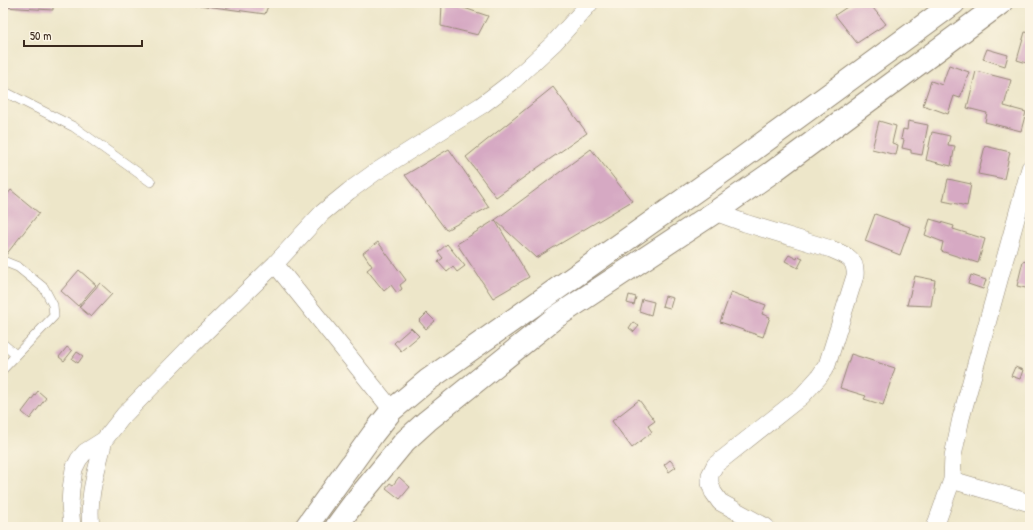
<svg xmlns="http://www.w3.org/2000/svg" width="1033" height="530" font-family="'Patrick Hand',sans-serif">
<rect width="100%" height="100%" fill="#fcf5e5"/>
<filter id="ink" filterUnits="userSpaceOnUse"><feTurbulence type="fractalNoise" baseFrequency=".025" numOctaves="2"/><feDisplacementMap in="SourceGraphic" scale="8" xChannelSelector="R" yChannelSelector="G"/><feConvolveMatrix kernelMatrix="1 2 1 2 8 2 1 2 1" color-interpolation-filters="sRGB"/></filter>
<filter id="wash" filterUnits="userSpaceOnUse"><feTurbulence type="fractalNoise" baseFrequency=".012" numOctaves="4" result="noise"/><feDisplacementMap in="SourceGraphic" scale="16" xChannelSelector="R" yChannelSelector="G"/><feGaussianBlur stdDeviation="0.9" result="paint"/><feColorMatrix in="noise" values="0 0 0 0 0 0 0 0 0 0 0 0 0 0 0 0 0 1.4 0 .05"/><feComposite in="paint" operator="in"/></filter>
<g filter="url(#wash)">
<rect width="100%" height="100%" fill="#ede6c9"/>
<g id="blocks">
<path fill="#d6a9c3" d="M3,3H53V10L3,7Z
M191,3H269L265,14L191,4Z
M442,3H449L488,16L478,35L441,26Z
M853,3H869L886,24L857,43L835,15Z
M1025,32L1030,33V64L1017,60Z
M987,49L1008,55L1005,66L983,59Z
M949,65L969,72L960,98L954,96L948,114L923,105L931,81L942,85Z
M976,71L1011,80L1004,106L1026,112L1021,131L985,122L987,113L967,108Z
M553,87L587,133L496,197L466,157Z
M879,121L896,126L892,143L898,145L896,155L872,149Z
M908,121L928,125L922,155L911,153V150L902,148L904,140L901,139L903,129L907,130Z
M932,132L950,136L948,145L955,146L951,166L926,160Z
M985,146L1010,152L1004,179L978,174Z
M449,149L489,207L446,230L405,175Z
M591,149L632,201L536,258L495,220Z
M948,179L971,184L967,206L943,201Z
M11,190L39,213L5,256L3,254V200Z
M875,214L910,227L900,255L865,241Z
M930,219L954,226L953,229L985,239L978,263L941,251L943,242L925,235Z
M495,220L529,277L493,298L457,244Z
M378,242L406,280L400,285L402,289L397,293L391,285L384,291L367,270L372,266L363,253Z
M447,244L465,266L457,272L453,267L447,272L438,262L443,258L438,252Z
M789,255L797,259L798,256L803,258L798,268L785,261Z
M1023,261L1030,263V289L1017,286Z
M79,270L96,285L78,306L61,291Z
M971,275L986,280L983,289L968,284Z
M915,276L935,280L931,306L907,305Z
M100,283L112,294L91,317L79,307Z
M731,292L766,305L762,314L770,317L763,337L720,322Z
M629,295L636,297L634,305L627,303Z
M665,296L673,298L670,308L662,306Z
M642,299L654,302L651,315L639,311Z
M427,313L435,321L426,329L419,321Z
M633,322L639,326L634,332L629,328Z
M411,328L419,336L401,351L394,343Z
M67,347L72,351L64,361L59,357Z
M77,352L83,356L78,363L72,359Z
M851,354L895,368L883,405L864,399L866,396L840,388Z
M1015,367L1023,370L1020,379L1011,376Z
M38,391L46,398L30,419L22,412Z
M639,400L655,421L648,426L652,432L632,448L612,421Z
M670,460L676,467L669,472L664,465Z
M399,477L410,487L400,499L386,488L390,483L393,485Z"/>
</g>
</g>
<g filter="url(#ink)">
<use href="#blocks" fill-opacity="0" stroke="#948874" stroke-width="1"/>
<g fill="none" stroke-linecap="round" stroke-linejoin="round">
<defs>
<path id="lane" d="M3,91L74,127L151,182
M3,261L18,267L44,288L53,305L54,316L3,369
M3,344L16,355"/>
<path id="street" d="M1030,168L961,418L953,456L952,480L1030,503
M715,212L745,223L831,249C845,255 857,258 855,276L827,365L819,377L802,396L715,465L710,475V483L713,492L720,502L766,527
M275,264L392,410
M72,527L70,504L71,489L74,469L79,459L85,452L104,440L124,415L193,344L275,264L322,213L349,191L374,173L482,105L512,82L554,43L590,3
M91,527C87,496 97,470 104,440
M935,527L952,480"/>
<path id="primary" d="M306,527L373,434L392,410L428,380L738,161L954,3
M336,527L353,504L405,441L427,421L556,317L715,212L771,173L1001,3"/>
</defs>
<use href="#lane" stroke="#948874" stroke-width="10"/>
<use href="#street" stroke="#948874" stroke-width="18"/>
<use href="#primary" stroke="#948874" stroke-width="24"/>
<use href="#lane" stroke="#fff" stroke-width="9"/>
<use href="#street" stroke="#fff" stroke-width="17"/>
<use href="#primary" stroke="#fff" stroke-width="22"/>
</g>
</g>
<rect width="1033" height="530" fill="none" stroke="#fcf5e5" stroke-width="16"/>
<path d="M24 40v6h118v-6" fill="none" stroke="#3b2a1e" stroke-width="2"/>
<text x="30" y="40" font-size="12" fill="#3b2a1e" stroke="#fcf5e5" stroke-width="3" paint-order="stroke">50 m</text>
</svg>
